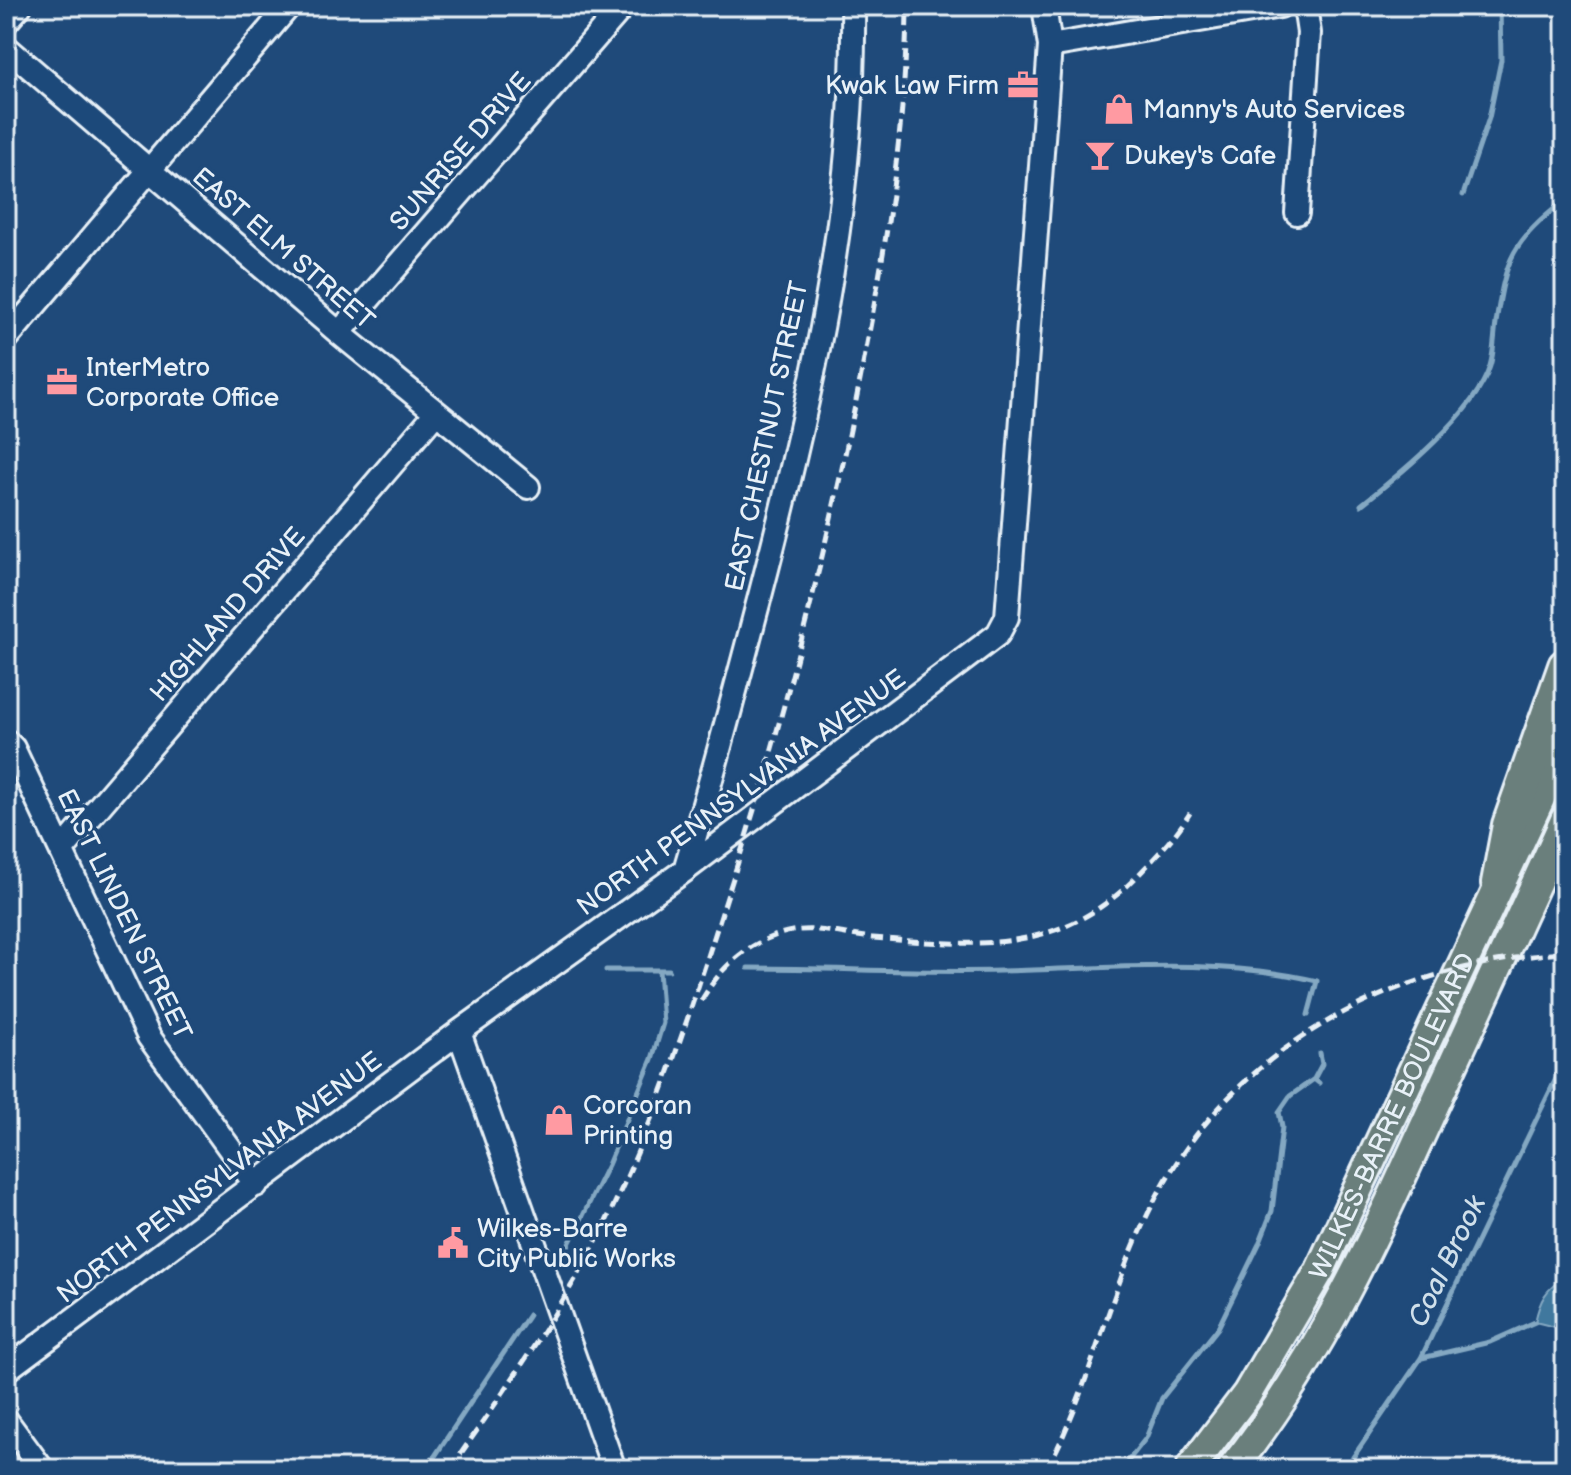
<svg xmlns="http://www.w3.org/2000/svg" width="1571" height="1475" font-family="'Balsamiq Sans',sans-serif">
<rect width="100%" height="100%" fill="#1f4a7a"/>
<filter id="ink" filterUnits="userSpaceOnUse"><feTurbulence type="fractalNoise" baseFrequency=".0125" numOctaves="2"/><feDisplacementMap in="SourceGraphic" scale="16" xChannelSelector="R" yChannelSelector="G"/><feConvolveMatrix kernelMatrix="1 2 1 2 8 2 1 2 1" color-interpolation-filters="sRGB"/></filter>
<g filter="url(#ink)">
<path fill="#41789e" stroke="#84a8c2" stroke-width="2" d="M1565,1277V1324L1555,1327L1535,1322C1540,1299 1546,1289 1565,1277Z"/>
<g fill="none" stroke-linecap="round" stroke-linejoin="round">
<path stroke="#84a8c2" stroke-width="5" d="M1463,195L1489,118L1501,60L1500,6
M1361,505C1399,475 1476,413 1490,366C1494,353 1494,337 1496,323C1506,256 1512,243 1565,200
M748,968C832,968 916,973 1000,971C1104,969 1215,957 1317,981L1308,1015
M606,970H669
M1319,1083L1314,1079L1322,1064L1320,1053
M568,1246L608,1165L652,1059L663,1023L659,970
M1422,1358L1490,1342L1535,1322
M429,1465L529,1315
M1124,1466L1146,1438L1162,1398L1218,1328L1259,1244L1272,1211L1282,1127L1279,1112L1290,1096L1314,1079
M1345,1469L1421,1358L1565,1060"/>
<defs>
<path id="minor" d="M6,22L20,6
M1050,46L1280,6
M6,47L339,333L528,487
M1297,213L1309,33L1305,6
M339,333L623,6
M6,339L289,6
M6,741L13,748L149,1037L256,1185
M62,850L435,414
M685,870C712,779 736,688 760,596C810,404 856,206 853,6
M459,1032L614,1469
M6,1370L459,1032L685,870L998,634L1007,617L1050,46L1044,6
M6,1420L42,1469"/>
<g id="major">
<path id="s1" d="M1190,1469L1247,1394L1320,1270L1565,745"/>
<path d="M1232,1469C1319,1360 1376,1234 1433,1108C1477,1012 1521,916 1565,820"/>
</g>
<path id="highway" d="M1498,883L1509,825L1565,666"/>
</defs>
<use href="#minor" stroke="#e8f1f8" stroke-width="28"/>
<use href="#major" stroke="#e8f1f8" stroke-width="34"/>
<use href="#highway" stroke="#e8f1f8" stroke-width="38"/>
<use href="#minor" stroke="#1f4a7a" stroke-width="22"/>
<use href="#major" stroke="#6b7f7c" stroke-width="28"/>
<use href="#highway" stroke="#6b7f7c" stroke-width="32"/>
<path stroke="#e8f1f8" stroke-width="5" stroke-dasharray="12 6" stroke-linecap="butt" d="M701,1001C719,970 742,947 777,935C810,923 841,935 873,938C982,947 1065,955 1144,869C1161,851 1177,834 1190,813
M450,1469C497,1402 546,1332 586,1260C652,1139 692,1006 734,875C788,704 832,530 865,354C887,239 906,123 907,6
M1047,1469C1089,1390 1107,1301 1145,1220C1222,1052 1386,964 1565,953"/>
</g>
</g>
<defs>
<symbol id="office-bare" viewBox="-9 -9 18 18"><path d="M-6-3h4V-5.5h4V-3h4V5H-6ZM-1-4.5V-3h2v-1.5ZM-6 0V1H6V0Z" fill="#ff9aa2" stroke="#1f4a7a" stroke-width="2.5" paint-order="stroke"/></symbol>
<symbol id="shop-bare" viewBox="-9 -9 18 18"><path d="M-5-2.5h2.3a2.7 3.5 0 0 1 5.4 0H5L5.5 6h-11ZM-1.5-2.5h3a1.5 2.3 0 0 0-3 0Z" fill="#ff9aa2" stroke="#1f4a7a" stroke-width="2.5" paint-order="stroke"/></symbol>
<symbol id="bar-bare" viewBox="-9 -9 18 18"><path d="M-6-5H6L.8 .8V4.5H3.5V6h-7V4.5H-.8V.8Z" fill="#ff9aa2" stroke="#1f4a7a" stroke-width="2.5" paint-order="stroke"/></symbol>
<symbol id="civic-bare" viewBox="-9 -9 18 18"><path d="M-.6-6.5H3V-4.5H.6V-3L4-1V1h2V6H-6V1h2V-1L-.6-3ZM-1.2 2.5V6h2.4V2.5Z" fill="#ff9aa2" stroke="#1f4a7a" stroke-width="2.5" paint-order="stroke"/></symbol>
</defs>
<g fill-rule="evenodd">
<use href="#office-bare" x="1001" y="63" width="44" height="44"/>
<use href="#shop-bare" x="1097" y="87" width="44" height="44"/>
<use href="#bar-bare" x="1078" y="133" width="44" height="44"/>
<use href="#office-bare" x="40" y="360" width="44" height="44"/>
<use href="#shop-bare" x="537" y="1098" width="44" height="44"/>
<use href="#civic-bare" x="431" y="1221" width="44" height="44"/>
</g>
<g text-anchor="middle" stroke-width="7" stroke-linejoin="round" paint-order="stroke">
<g font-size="26" fill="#e8f1f8" stroke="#1f4a7a" text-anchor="start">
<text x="999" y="94" text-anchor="end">Kwak Law Firm</text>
<text x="1143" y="118">Manny's Auto Services</text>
<text x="1124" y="164">Dukey's Cafe</text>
<text x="86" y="376">InterMetro<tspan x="86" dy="30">Corporate Office</tspan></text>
<text x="583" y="1114">Corcoran<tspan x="583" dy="30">Printing</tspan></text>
<text x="477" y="1237">Wilkes-Barre<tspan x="477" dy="30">City Public Works</tspan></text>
</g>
<g font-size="26" fill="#e8f1f8" stroke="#1f4a7a">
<text transform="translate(460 151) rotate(-49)" y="9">SUNRISE DRIVE</text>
<text transform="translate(284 248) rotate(41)" y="9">EAST ELM STREET</text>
<text transform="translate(766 436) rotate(-78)" y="9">EAST CHESTNUT STREET</text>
<text transform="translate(227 614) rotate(-49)" y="9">HIGHLAND DRIVE</text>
<text transform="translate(741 792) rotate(-36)" y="9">NORTH PENNSYLVANIA AVENUE</text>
<text transform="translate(125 914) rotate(64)" y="9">EAST LINDEN STREET</text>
<text dy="9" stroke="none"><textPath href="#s1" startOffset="408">WILKES-BARRE BOULEVARD</textPath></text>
<text transform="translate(219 1177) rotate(-37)" y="9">NORTH PENNSYLVANIA AVENUE</text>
</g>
<g font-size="28" font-style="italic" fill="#cfdfea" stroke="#1f4a7a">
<text transform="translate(1446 1261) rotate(-64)" y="10">Coal Brook</text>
</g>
</g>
<rect width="1571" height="1475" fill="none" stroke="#1f4a7a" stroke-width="32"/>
<rect x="16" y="16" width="1539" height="1443" fill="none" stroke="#e8f1f8" stroke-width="3" filter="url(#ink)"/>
</svg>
